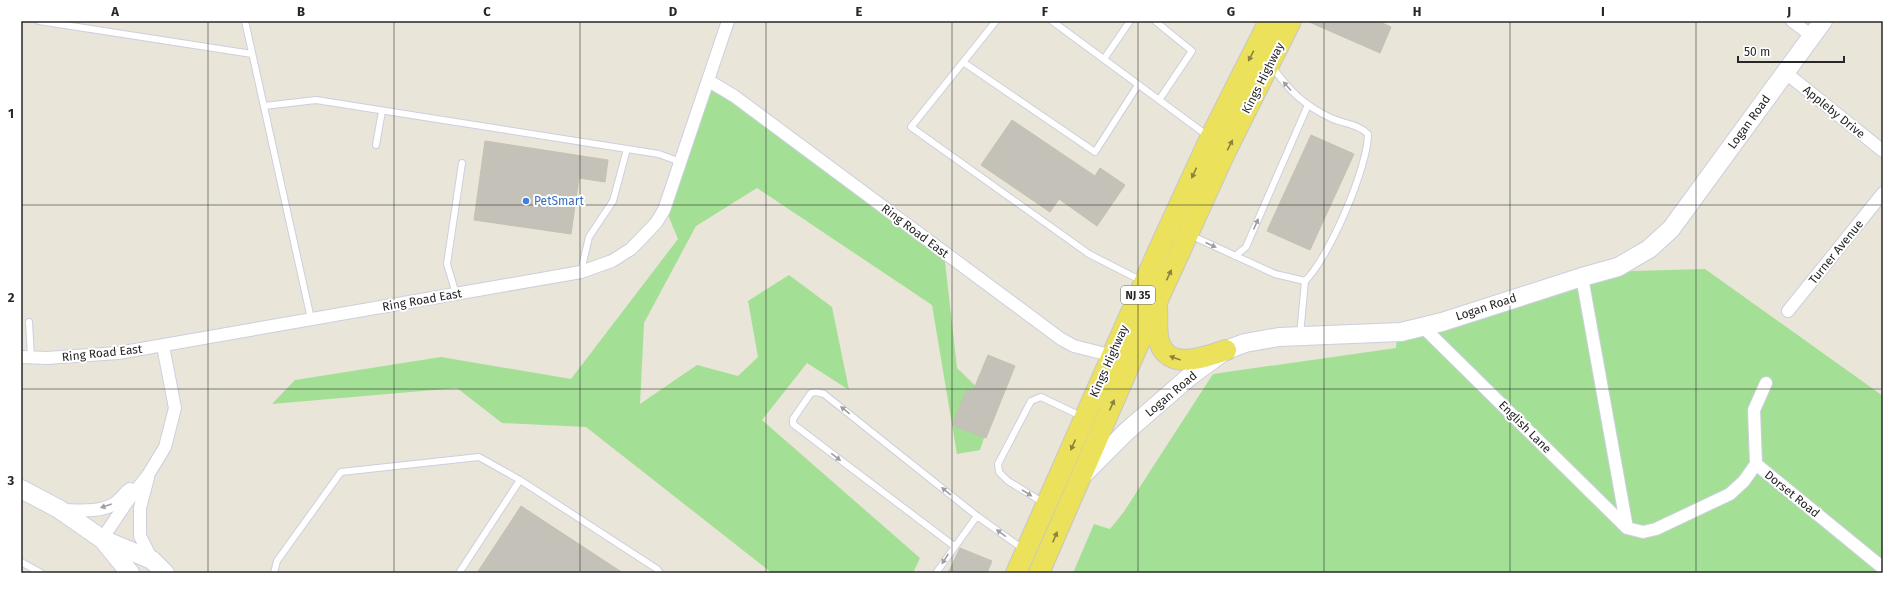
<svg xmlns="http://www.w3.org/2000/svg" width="1904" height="594" font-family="'Fira Sans',sans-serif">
<rect width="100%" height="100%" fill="#e9e5d8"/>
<path fill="#a3e095" d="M707,76L944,253L957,368L995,405L980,450L957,454L932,305L757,188L696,226L644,323L640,404L697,365L738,376L758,357L748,301L789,275L832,307L849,390L807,363L762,420L920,558L913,573H772L586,427L502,423L457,388L272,404L295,380L441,357L571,379L678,239L663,203Z
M1705,269L1883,396V573H1073L1094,524L1110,529L1123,513L1213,374L1396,348L1397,332L1632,271Z"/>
<path fill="#c4c1b8" stroke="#c4c1b2" d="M1307,21H1378L1391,27L1380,53Z
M1012,120L1095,176L1100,168L1125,185L1097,226L1059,199L1050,212L981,165Z
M1311,135L1354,154L1310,250L1267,231Z
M485,141L608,160L605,182L579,178L571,234L474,220Z
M988,355L1015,366L986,438L952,425L967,389L973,391Z
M521,506L623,573H477Z
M960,548L992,561L987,573H948Z"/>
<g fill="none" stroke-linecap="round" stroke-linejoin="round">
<defs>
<path id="lane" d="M39,21L252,54
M245,21L311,319
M996,21L911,127L1089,254L1142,281
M1052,21L1208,136
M1155,21L1192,51L1159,100
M1104,59L1130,21
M963,62L1095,152L1138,85
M264,106L316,100L659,154L680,162
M376,145L382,111
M1190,235L1275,274L1305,281C1329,258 1368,167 1368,134C1358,124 1344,124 1331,118C1305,106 1288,90 1272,66
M1235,256L1246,247L1308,105
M581,271L589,237L613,201L627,149
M456,294L447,264L462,163
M29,322L31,357
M1300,335L1305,281
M1044,503L1008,481L999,472L998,464L1031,401L1041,397L1083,417
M954,546L793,424V419L811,393L816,392L824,394L977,516L1023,549
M21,562L41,573
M274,573L277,561L341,472L479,457L520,480
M459,573L520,480L657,569L660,573
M936,573L977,516"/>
<path id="street" d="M1792,21L1812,36
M1786,73L1883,151
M709,81L734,96L1061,339L1074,346L1117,357
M1582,277L1627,528
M1788,311L1883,193
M1423,327L1627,528L1643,532L1656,529L1730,494L1744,481L1756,464L1883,568
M21,357L47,358L118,353L581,272L612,261L631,249L656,223L664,210L728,21
M1756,464L1754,410L1766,383
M148,478L140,508V536L152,560
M61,510C77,510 99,513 114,504C120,500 124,493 130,489
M102,539L127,502L148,475L165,447L175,408L163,346"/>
<path id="secondary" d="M1084,474L1127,431L1189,377L1226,350L1245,343L1279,337L1401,332L1442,322L1582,277L1618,267L1649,249L1671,229L1823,21
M21,489L59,509L102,539L152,560L165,573
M104,541L130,573"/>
<path id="primary" d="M1157,307C1158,317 1156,331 1159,341C1168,372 1205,357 1226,350
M1016,573L1158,251L1210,138L1269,21
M1039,573L1157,302L1226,151L1291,21"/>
</defs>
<use href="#lane" stroke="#cdcee0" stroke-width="8"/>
<use href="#street" stroke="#cdcee0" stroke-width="14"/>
<use href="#secondary" stroke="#cdcee0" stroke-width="20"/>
<use href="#primary" stroke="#c7c7c7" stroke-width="22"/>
<use href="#lane" stroke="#fff" stroke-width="6"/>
<use href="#street" stroke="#fff" stroke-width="12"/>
<use href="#secondary" stroke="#fff" stroke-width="18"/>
<use href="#primary" stroke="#ece15a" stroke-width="20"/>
</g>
<defs><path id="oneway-solid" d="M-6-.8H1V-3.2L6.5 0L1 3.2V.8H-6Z"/></defs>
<g fill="#8a8440">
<use href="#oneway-solid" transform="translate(1251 56) rotate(117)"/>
<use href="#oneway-solid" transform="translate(1230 145) rotate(-63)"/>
<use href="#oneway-solid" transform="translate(1194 173) rotate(115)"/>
<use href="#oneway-solid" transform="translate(1169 275) rotate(-65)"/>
<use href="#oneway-solid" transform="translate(1175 358) rotate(-160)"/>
<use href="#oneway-solid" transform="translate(1112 405) rotate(-66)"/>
<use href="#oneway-solid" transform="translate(1073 445) rotate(114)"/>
<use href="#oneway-solid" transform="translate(1055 537) rotate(-67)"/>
</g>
<g fill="#9e9e9e">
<use href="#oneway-solid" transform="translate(1287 86) rotate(-132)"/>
<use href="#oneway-solid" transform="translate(1256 224) rotate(-66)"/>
<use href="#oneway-solid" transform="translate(1211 245) rotate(25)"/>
<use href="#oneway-solid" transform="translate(845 410) rotate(-141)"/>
<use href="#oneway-solid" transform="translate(836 457) rotate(37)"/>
<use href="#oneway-solid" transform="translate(946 491) rotate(-141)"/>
<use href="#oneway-solid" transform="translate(1027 493) rotate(32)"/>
<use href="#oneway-solid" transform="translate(106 506) rotate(161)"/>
<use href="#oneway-solid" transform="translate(1001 533) rotate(-144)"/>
<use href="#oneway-solid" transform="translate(945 559) rotate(123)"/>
</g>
<path fill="none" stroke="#272727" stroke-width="1" stroke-opacity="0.55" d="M208,21V573M394,21V573M580,21V573M766,21V573M952,21V573M1138,21V573M1324,21V573M1510,21V573M1696,21V573M21,205H1883M21,389H1883"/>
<circle fill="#3f7fe0" stroke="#fff" stroke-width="1.5" cx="526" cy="201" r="4"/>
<g text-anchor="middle" stroke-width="4" stroke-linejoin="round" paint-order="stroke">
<rect fill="#fff" stroke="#686868" stroke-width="1" x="1121" y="286" width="34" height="18" rx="3"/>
<g font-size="11" font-weight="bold" fill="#272727">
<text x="1138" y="299">NJ 35</text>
</g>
<g font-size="12" fill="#272727" stroke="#fff">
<text transform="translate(1263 78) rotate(-63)" y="4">Kings Highway</text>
<text transform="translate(1834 112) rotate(39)" y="4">Appleby Drive</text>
<text transform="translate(1749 122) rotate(-54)" y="4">Logan Road</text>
<text transform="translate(915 231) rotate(37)" y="4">Ring Road East</text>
<text transform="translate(1836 252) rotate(-51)" y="4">Turner Avenue</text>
<text transform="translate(422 300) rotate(-10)" y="4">Ring Road East</text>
<text transform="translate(1486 307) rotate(-18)" y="4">Logan Road</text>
<text transform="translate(102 353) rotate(-6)" y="4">Ring Road East</text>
<text transform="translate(1109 361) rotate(-66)" y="4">Kings Highway</text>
<text transform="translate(1171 394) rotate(-40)" y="4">Logan Road</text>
<text transform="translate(1525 427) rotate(45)" y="4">English Lane</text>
<text transform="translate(1792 494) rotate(39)" y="4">Dorset Road</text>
</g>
<g font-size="12" fill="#366cbe" stroke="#fff" text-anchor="start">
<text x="534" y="205">PetSmart</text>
</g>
</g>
<rect width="1904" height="594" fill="none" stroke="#ffffff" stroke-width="44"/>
<path d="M1738 56v6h106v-6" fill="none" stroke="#272727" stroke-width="2"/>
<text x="1744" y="56" font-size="12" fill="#272727" stroke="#ffffff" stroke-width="3" paint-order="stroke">50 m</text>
<rect x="22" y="22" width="1860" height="550" fill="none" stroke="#272727" stroke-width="1.5"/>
<g font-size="13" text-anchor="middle" font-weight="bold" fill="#272727">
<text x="115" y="16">A</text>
<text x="301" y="16">B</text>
<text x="487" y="16">C</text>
<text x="673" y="16">D</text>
<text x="859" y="16">E</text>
<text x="1045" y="16">F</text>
<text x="1231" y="16">G</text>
<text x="1417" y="16">H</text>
<text x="1603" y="16">I</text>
<text x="1789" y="16">J</text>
<text x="11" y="118">1</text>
<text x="11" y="302">2</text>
<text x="11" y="485">3</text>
</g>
</svg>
